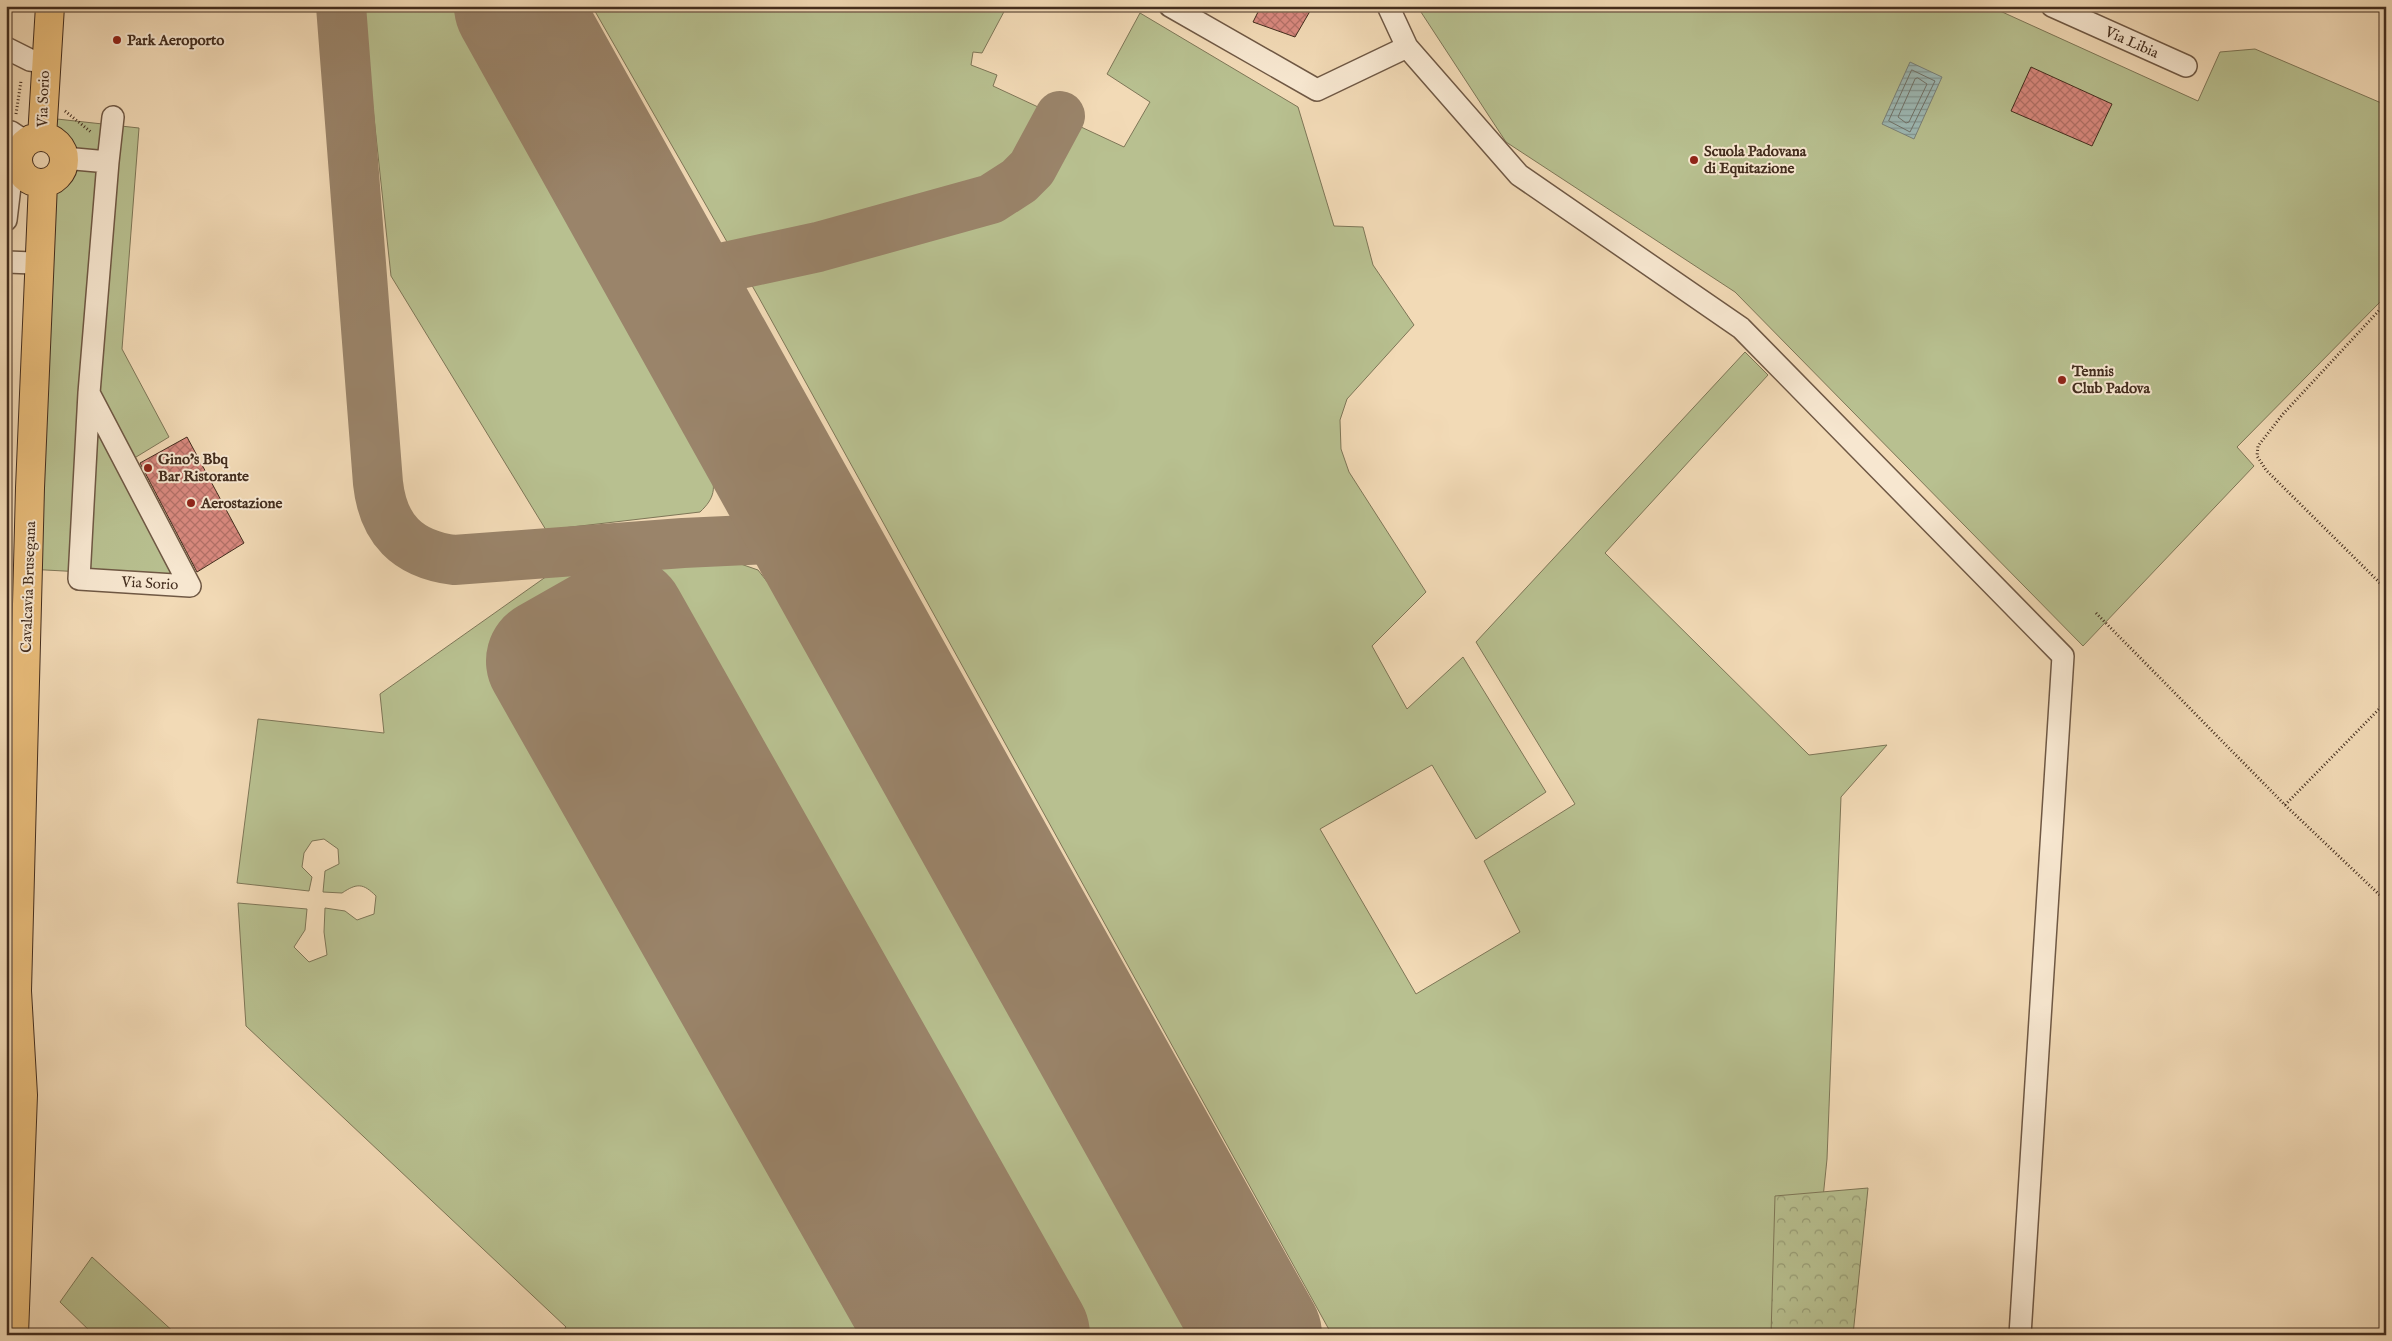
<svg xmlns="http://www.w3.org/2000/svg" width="2392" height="1341" font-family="'IM FELL English',serif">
<defs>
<pattern id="forest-crowns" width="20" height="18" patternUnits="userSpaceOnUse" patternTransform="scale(1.25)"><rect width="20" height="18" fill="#b8c090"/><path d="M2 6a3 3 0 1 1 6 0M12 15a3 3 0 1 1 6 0" fill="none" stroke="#979c75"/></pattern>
<pattern id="water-rules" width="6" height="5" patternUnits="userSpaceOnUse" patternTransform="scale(1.25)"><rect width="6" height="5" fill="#9db9b5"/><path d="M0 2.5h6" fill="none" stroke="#829793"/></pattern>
<pattern id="building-cross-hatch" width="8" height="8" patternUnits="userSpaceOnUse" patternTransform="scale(1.25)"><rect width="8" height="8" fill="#d9897f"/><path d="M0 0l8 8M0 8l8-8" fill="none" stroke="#b27067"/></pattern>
</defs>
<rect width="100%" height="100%" fill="#f2dab6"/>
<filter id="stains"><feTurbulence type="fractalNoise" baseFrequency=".004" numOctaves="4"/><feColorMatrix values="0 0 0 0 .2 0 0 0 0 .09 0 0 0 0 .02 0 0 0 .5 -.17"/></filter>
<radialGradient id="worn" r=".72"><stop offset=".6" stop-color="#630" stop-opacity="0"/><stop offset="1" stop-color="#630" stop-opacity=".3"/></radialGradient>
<path fill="#b8c090" stroke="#7e7657" d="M362,6H455L710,469C716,488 715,498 700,512L546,530L391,276Z
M592,6H1007L982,53L973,52L971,65L997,75L993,86L1124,147L1150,102L1107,74L1140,13L1298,107L1334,226L1363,227L1373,265L1414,325L1347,399L1340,420L1341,449L1349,472L1426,592L1372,646L1407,709L1463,657L1546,792L1476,839L1432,765L1320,829L1416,994L1520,932L1484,861L1575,804L1476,642L1745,352L1768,375L1605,553L1809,755L1887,745L1841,797L1827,1159L1809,1335H1332L758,296Z
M1417,6H1989L2198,101L2220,52L2255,49L2386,105V294L2381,301L2237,447L2254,466L2083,646L1735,292L1506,142Z
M57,119L139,128L122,349L169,437L118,468L175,577L27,569L48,203Z
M732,561L758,570L769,584L1191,1335H1027L623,619L549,662L931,1335H560L566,1327L246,1026L238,903L307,909L305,930L294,947L309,962L327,955L324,932L325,908L345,911L357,920L374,914L376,896C363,883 357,883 342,893L323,892L325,871L339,864L338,849L324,839L312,841L304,853L302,867L312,877L309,891L237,883L258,719L384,733L380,694L547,576Z
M92,1257L177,1335H94L60,1302Z"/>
<path fill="url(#forest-crowns)" stroke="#7e7657" d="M1868,1188L1853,1335H1771L1775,1196Z"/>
<path fill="url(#water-rules)" stroke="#798179" d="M1910,62L1942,77L1914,139L1882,124Z"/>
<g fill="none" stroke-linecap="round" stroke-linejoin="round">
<path stroke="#70736a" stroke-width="1" d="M1912,70L1935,81L1910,132L1889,121Z
M1918,78L1927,84L1909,122L1906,123L1898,117L1915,79Z"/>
<path stroke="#9a846a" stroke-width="50" d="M341,6L378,483C383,529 407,554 454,560L683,543L814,537
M670,279L818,247L991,199L1019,181L1032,168L1060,116"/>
<path stroke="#9a846a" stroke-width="126" d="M517,6L1259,1335
M931,1335L549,661L623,619L1027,1335"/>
</g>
<path fill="url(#building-cross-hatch)" stroke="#432d1e" d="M1261,6H1313L1295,37L1253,22Z
M2031,67L2112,104L2092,146L2011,111Z
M187,437L244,543L197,572L140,463Z"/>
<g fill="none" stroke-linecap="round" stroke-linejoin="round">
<defs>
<path id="minor" d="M1170,6L1317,90L1407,47L1519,175L1741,328L2063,656L2020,1335
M1388,6L1407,47
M2052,6L2186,66
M6,48L30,60L45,62
M6,131L11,132L26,142
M64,158L108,162L89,393L79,579L190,586L89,393
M108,162L113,117
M6,220L11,178L13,172L19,168
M7,262L33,263L41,270"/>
<path id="major" d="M18 160a23 23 0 1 1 46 0a23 23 0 1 1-46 0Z
M42,137L50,6
M14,1335L23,1095L17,991L30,488L43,183"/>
</defs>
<use href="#minor" stroke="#6f5844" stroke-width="24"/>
<use href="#major" stroke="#432d1e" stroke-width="30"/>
<path stroke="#432d1e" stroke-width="3" stroke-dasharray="1 2.5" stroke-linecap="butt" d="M65,111L91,132
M16,114L21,81
M2386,303L2283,414L2258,446L2257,456L2266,470L2386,589
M2096,613L2285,805L2386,901
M2285,805L2386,702"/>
<use href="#minor" stroke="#f7e7d0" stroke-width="21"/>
<use href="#major" stroke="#e9bd7b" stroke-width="28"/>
<path stroke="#432d1e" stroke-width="4" stroke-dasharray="9 9" stroke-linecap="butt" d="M6,1330L11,1335"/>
</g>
<g fill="#8f2418" stroke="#f7e7d0" stroke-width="2">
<circle cx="117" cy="40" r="5"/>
<circle cx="1694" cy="160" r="5"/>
<circle cx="2062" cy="380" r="5"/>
<circle cx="148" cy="468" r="5"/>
<circle cx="191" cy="503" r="5"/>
</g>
<g text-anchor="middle" stroke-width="4" stroke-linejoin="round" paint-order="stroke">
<g font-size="15" font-weight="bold" fill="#432d1e" stroke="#f7e7d0" text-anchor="start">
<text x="127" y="45">Park Aeroporto</text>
<text x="1704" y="156">Scuola Padovana<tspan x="1704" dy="17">di Equitazione</tspan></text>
<text x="2072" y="376">Tennis<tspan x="2072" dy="17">Club Padova</tspan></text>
<text x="158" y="464">Gino's Bbq<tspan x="158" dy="17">Bar Ristorante</tspan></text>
<text x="201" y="508">Aerostazione</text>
</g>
<g font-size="15" fill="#432d1e" stroke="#f7e7d0">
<text transform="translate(2132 42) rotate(24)" y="5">Via Libia</text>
<text transform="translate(43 99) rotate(-88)" y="5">Via Sorio</text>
<text transform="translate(150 583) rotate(3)" y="5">Via Sorio</text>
<text transform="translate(28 587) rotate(-88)" y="5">Cavalcavia Brusegana</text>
</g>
</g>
<rect width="2392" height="1341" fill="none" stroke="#f2dab6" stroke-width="25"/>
<rect x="8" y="8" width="2377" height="1326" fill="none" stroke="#432d1e" stroke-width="2.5"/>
<rect x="12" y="12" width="2367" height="1316" fill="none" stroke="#432d1e"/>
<rect width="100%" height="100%" filter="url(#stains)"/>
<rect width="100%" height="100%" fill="url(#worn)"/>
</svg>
